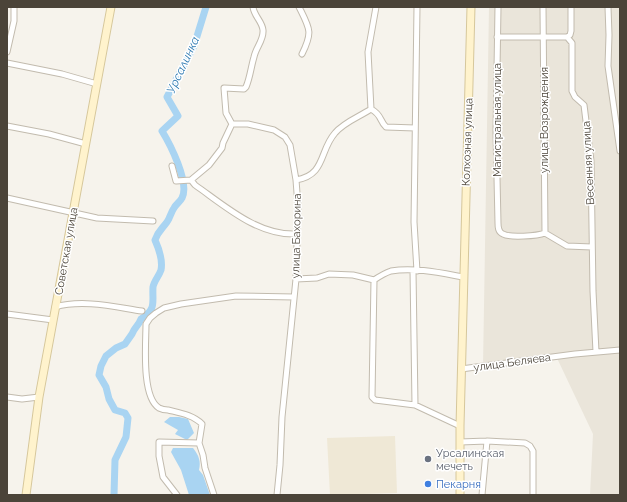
<svg xmlns="http://www.w3.org/2000/svg" width="627" height="502" font-family="Raleway,sans-serif">
<rect width="100%" height="100%" fill="#f6f3ec"/>
<path fill="#eae5da" d="M489,7H620V495H590L593,434L556,356L483,366Z"/>
<path fill="#efe8d6" d="M395,436L397,493L330,495L327,438Z"/>
<path fill="#a9d4f2" d="M170,417H179L188,419L194,433L187,440L175,434L178,430L164,422Z
M173,448H193C199,456 201,461 199,470L203,475L210,495H189L181,470L171,452Z"/>
<g fill="none" stroke-linecap="round" stroke-linejoin="round">
<path stroke="#a9d4f2" stroke-width="7" d="M114,495L115,460L126,437L128,418L125,413L115,410L109,399L106,387L99,375L101,366L106,356L116,348L125,344L132,334L134,330L139,323L141,319C157,309 152,302 153,287C154,281 159,276 161,270C163,260 159,249 155,240C158,231 162,229 167,222C170,218 171,212 174,208C176,204 180,202 182,198C190,183 170,144 162,131L178,116L167,97L194,46L206,7"/>
<defs>
<path id="street" d="M299,7C310,29 313,32 302,54
M498,7L496,132L498,223C498,227 498,232 503,234C510,238 537,236 545,233L567,246L592,247
M543,7L545,233
M608,7L609,35L608,66L620,151
M497,37H567
M567,37L572,43V91L575,97L584,105L591,161L593,291L596,352
M567,37L570,35L571,31V7
M7,52L14,21V7
M7,63L62,74L97,84
M371,109C382,115 379,120 386,127L415,128
M232,124L226,113L224,88L244,89L246,87C250,78 251,67 254,57C256,47 264,40 263,30C262,21 254,16 253,7
M7,126L49,134L86,144
M172,166L176,181L191,180L209,165L222,148L223,143L232,124H248L274,130L285,137L290,145L296,180L298,206L296,279L282,417L280,465L277,495
M191,180L195,185C225,206 258,236 297,234
M296,180C326,175 319,151 335,133C344,122 359,117 371,109L368,52L376,7
M7,198L97,218L153,221
M413,271L415,405
M417,271L414,222L417,7
M296,279L317,278L329,274L353,275L374,280C380,276 385,273 391,271C414,267 441,273 463,277
M374,280L372,397L375,400L415,405L460,426
M55,307C83,299 115,307 142,311
M7,314L53,320
M461,369L575,354L620,350
M7,397L22,399L39,397
M487,441L525,443L530,446L533,451V495
M460,442L487,441L482,495
M177,495L163,477L159,456V442L199,443
M214,495L205,468L203,455L199,443L202,424C193,415 180,413 168,410C165,410 161,409 159,408C141,397 146,342 146,324L150,318L156,313L164,308L181,304L236,296L294,297"/>
<path id="secondary" d="M26,495L39,397L111,7
M460,495V426L471,7"/>
</defs>
<use href="#street" stroke="#c2bbae" stroke-width="7"/>
<use href="#secondary" stroke="#d6c79b" stroke-width="9"/>
<use href="#street" stroke="#fff" stroke-width="5"/>
<use href="#secondary" stroke="#fff3cd" stroke-width="7"/>
</g>
<circle fill="#6b7280" stroke="#fff" stroke-width="1.5" cx="428" cy="459" r="4"/>
<circle fill="#3f7fe0" stroke="#fff" stroke-width="1.5" cx="428" cy="484" r="4"/>
<g text-anchor="middle" stroke-width="3" stroke-linejoin="round" paint-order="stroke">
<g font-size="11" fill="#4b4439" stroke="#fff">
<text transform="translate(497 120) rotate(-90)" y="4">Магистральная улица</text>
<text transform="translate(544 120) rotate(-90)" y="4">улица Возрождения</text>
<text transform="translate(467 142) rotate(-88)" y="4">Колхозная улица</text>
<text transform="translate(588 163) rotate(-93)" y="4">Весенняя улица</text>
<text transform="translate(296 236) rotate(-89)" y="4">улица Бахорина</text>
<text transform="translate(66 251) rotate(-80)" y="4">Советская улица</text>
<text transform="translate(512 362) rotate(-8)" y="4">улица Беляева</text>
</g>
<g font-size="11" fill="#5b616d" stroke="#fff" text-anchor="start">
<text x="436" y="457">Урсалинская<tspan x="436" dy="13">мечеть</tspan></text>
</g>
<g font-size="11" fill="#366cbe" stroke="#fff" text-anchor="start">
<text x="436" y="488">Пекарня</text>
</g>
<g font-size="12" font-style="italic" fill="#2e7ab2" stroke="#fff">
<text transform="translate(183 65) rotate(-65)" y="4">Урсалинка</text>
</g>
</g>
<rect width="627" height="502" fill="none" stroke="#4b4439" stroke-width="16"/>
</svg>
